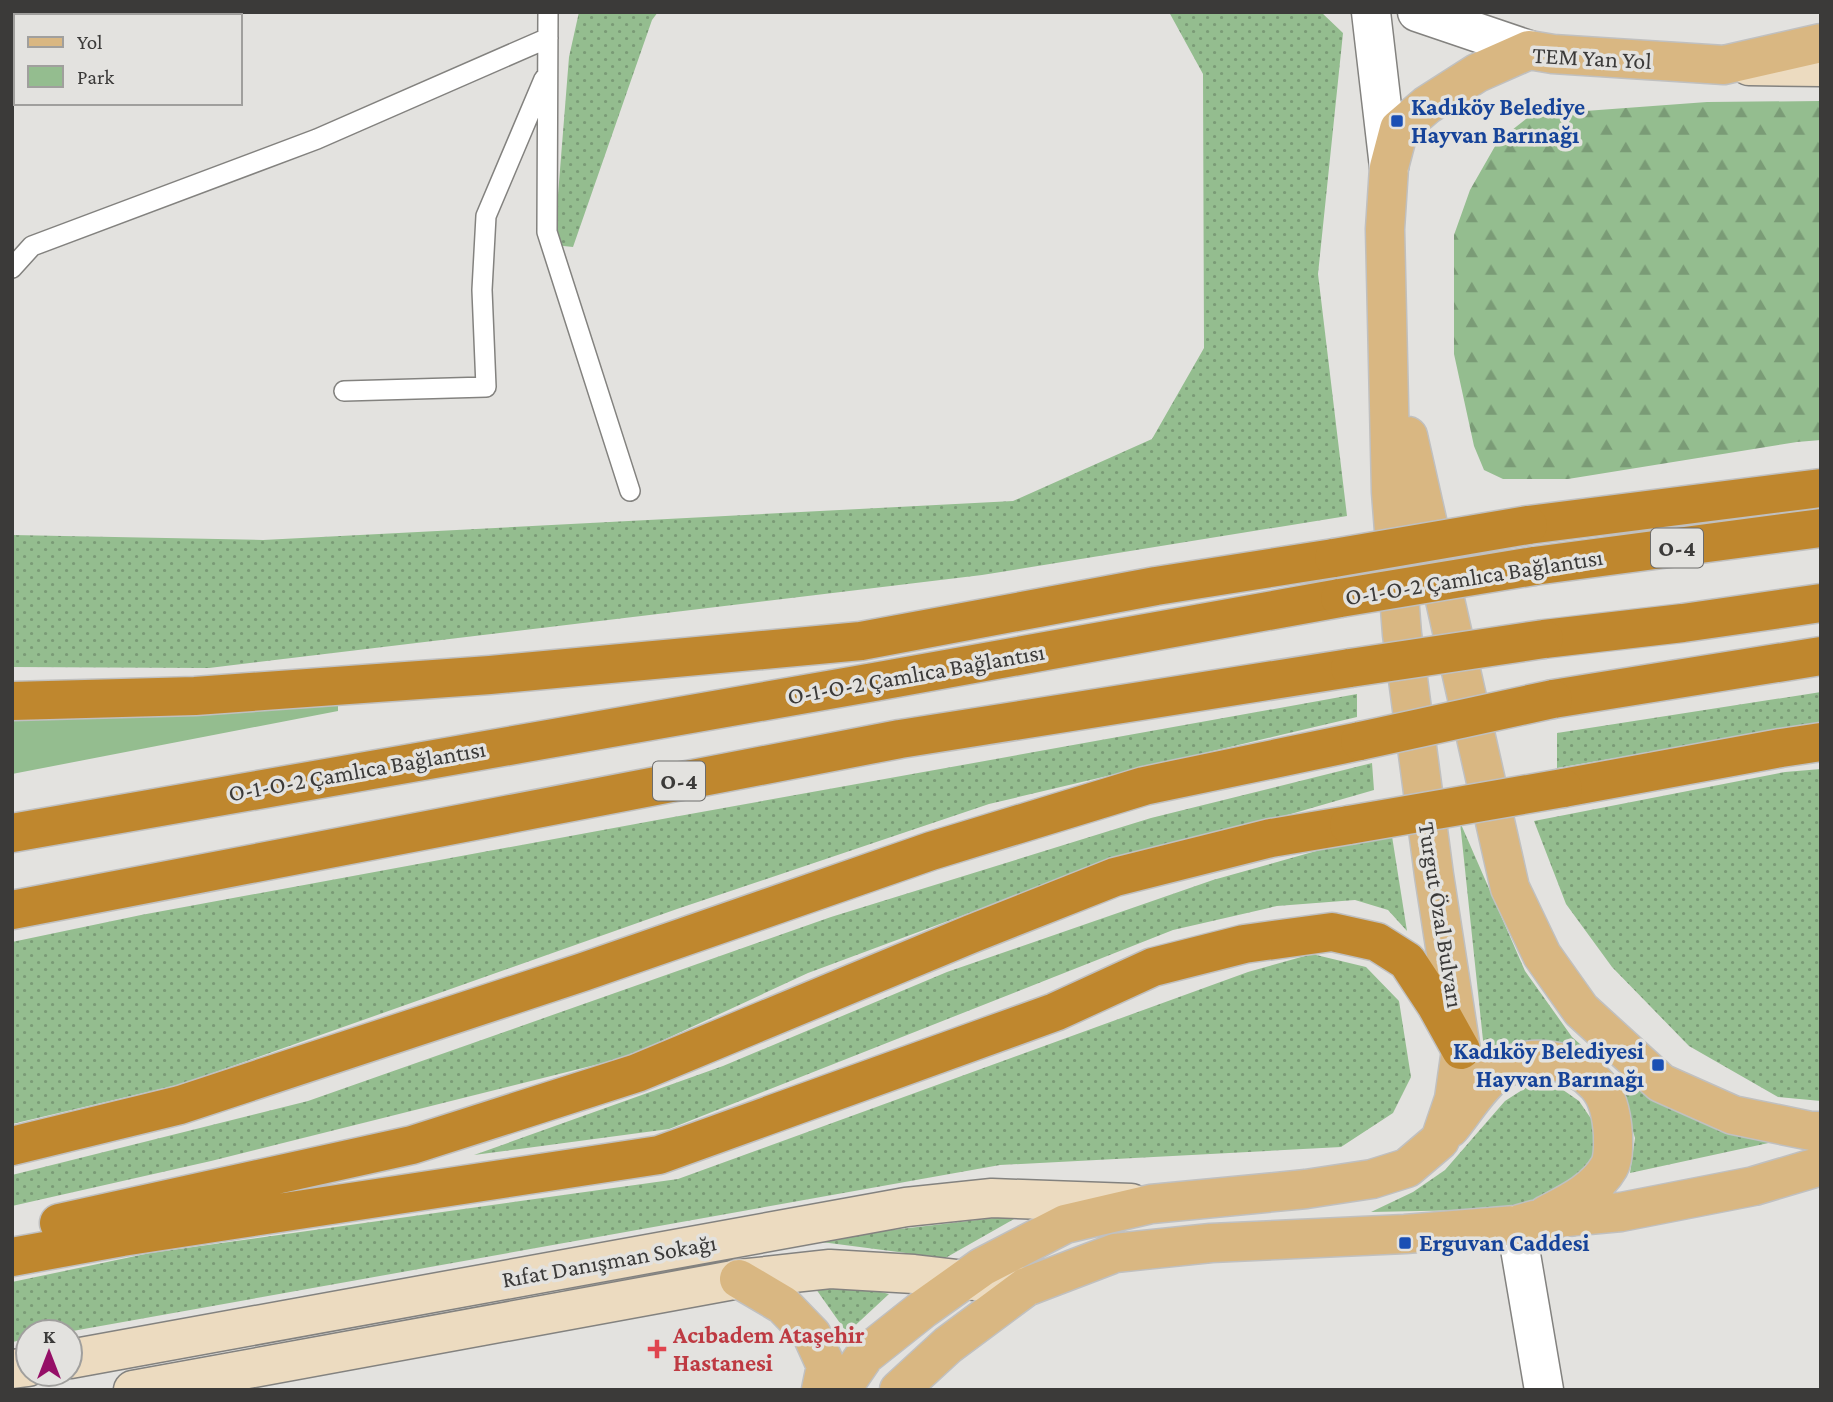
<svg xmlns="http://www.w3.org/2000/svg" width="1833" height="1402" font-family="'Crimson Pro',serif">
<defs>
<pattern id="grass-dots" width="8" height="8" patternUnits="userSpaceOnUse" patternTransform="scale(1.75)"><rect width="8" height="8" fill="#94bd8f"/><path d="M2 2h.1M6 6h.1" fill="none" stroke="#7a9b76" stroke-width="1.8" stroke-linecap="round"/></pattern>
<pattern id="forest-firs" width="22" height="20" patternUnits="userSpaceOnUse" patternTransform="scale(1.75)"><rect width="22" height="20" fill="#94bd8f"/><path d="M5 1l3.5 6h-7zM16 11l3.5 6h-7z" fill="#7a9b76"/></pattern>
</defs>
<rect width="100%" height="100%" fill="#e3e2df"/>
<path fill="url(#grass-dots)" d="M579,12H658L652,20L573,247L554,245L569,57Z
M1169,12H1321L1343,33L1318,274L1347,516L982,575L209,668L12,667V535L263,540L1013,501L1152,439L1204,348L1203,74Z
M1821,692V723L1557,768V733Z
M1357,694V717L989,804L677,909L182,1084L12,1124V942L141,915L668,818Z
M1372,763L1374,790L1042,886L808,973L627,1057L211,1161L12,1206V1175L308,1101L831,917L1151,818Z
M1821,769V1101L1778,1097L1689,1046L1612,967L1566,904L1534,821L1785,772Z
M1460,822L1525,971L1572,1037L1620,1079L1702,1119L1787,1139L1630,1173L1635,1138L1623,1099L1485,1059Z
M1391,830L1407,931L1388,910L1355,900L1277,906L1173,930L669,1129L474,1155L723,1066L947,972L1213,880Z
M1312,954L1366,967L1399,1001L1411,1077L1393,1113L1341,1147L1000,1165L67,1332H28V1339L12,1342V1282L150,1253L678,1179L1248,972Z
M1533,1083H1553L1579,1101L1594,1123L1597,1154L1585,1173L1556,1192L1518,1209L1371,1212L1413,1192L1445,1170L1505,1101Z
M1021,1215L940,1261L906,1253L806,1240Z
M811,1282L881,1292L889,1294L847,1333Z"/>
<path fill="url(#forest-firs)" d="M1821,101V440L1797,442L1568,479H1503L1484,470L1474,446L1454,354V235L1470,190L1498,141L1531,115L1707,102Z"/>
<path fill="#94bd8f" d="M338,702V711L12,774V719Z"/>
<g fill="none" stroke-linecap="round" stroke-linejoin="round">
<defs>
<path id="lane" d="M548,12L547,232L630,491
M12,268L32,246L317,139L548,38
M344,391L486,387L482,290L486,216L544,79"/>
<path id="street" d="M1371,12L1389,167
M1417,12L1529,50
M1516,1225L1544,1390"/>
<path id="secondary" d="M1749,66L1821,67
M70,1359L906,1207L992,1198L1131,1203
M12,1369L28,1367
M133,1390L739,1279L830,1269L914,1274L1026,1287"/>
<path id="primary" d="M1408,436L1510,888L1542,955L1581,1010L1661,1083L1733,1115L1811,1131H1821
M1450,1128C1465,1110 1480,1084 1499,1071C1530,1052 1573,1058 1597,1085C1609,1098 1612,1118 1613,1135C1613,1145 1614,1158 1609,1167C1595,1191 1569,1203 1546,1215
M739,1279L783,1305L812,1335L826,1366L821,1390
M841,1390L865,1355L923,1309L982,1267L1065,1224L1151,1204L1306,1189L1372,1179L1407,1168L1440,1140L1454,1099L1461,1050L1434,875L1402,634L1391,492L1385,229L1389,167L1399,129L1427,105L1477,73L1529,50L1553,54L1724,65L1821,43
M899,1390L948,1345L1026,1287L1115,1253L1211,1243L1405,1234L1516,1225L1534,1220L1621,1212L1754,1186L1821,1166"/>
<path id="highway" d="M1528,525L1821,488
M1534,566L1821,528
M1544,639L1683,623L1821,603
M1553,699L1821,656
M12,701L195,696L490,675L861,641L1156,586L1334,558
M1563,788L1781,748L1821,742
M12,833L874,682L1340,598
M12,910L900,739L1350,668
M12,1146L180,1105L583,972L931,851L1144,786L1360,741
M59,1223L412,1145L637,1073L971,934L1115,877L1271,838L1349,825
M12,1257L122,1237L659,1155L1055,1012L1153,967L1244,944L1332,932L1377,942L1407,961L1436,1005L1461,1050"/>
</defs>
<use href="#lane" stroke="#83827f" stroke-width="22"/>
<use href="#street" stroke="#83827f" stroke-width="41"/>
<use href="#secondary" stroke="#83827f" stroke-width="41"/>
<use href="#primary" stroke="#c0c0c0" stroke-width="41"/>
<use href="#highway" stroke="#c0c0c0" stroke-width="41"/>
<use href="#lane" stroke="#fff" stroke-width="19"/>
<use href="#street" stroke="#fff" stroke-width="38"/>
<use href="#secondary" stroke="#ecdbc0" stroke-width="38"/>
<use href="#primary" stroke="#d9b782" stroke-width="38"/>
<use href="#highway" stroke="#bf872e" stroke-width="38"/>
<defs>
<path id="highway-bridge" d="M1334,558L1528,525
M1340,598L1534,566
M1350,668L1544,639
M1360,741L1553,699
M1349,825L1563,788"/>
</defs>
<use href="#highway-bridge" stroke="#c0c0c0" stroke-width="41" stroke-linecap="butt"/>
<use href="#highway-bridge" stroke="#bf872e" stroke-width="38"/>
</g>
<g fill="#1a4fb4" stroke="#e3e2df" stroke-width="2.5">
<rect x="1390" y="114" width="14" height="14" rx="3.5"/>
<rect x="1651" y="1058" width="14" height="14" rx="3.5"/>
<rect x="1398" y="1236" width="14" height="14" rx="3.5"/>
</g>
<path fill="#e0444e" stroke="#e3e2df" stroke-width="2.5" d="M653.5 1338.5h7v7h7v7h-7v7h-7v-7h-7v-7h7z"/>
<g text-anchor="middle" stroke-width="7" stroke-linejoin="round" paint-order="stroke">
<g fill="#e3e2df" stroke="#6d6c6b" stroke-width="2">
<rect x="1651" y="528.5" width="52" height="39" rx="5"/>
<rect x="653" y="761.5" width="52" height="39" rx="5"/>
</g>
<g font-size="23" font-weight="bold" fill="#3b3a39">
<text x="1677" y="556">O-4</text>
<text x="679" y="789">O-4</text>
</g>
<g font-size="24" fill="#3b3a39" stroke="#e3e2df">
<text transform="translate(1592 58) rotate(3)" y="8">TEM Yan Yol</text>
<text transform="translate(1474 577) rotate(-9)" y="8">O-1-O-2 Çamlıca Bağlantısı</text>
<text transform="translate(916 674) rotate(-10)" y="8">O-1-O-2 Çamlıca Bağlantısı</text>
<text transform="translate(357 771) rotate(-10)" y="8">O-1-O-2 Çamlıca Bağlantısı</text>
<text transform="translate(1441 915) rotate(81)" y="8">Turgut Özal Bulvarı</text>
<text transform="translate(609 1261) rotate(-10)" y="8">Rıfat Danışman Sokağı</text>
</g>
<g font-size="24" font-weight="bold" fill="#164399" stroke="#e3e2df" text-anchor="start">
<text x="1411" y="115">Kadıköy Belediye<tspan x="1411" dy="28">Hayvan Barınağı</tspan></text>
<text x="1644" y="1059" text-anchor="end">Kadıköy Belediyesi<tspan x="1644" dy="28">Hayvan Barınağı</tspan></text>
<text x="1419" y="1251">Erguvan Caddesi</text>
</g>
<g font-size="24" font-weight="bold" fill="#be3a42" stroke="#e3e2df" text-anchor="start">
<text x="673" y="1343">Acıbadem Ataşehir<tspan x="673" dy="28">Hastanesi</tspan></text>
</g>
</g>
<rect width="1833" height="1402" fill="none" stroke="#3b3a39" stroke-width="28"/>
<rect x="14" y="14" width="228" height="91" fill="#e3e2df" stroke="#a09f9d" stroke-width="2"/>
<rect x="28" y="37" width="35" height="10" fill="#d9b782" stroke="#a09f9d" stroke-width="2"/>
<text x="77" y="49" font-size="21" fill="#3b3a39">Yol</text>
<rect x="28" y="66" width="35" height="21" fill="#94bd8f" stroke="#a09f9d" stroke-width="2"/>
<text x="77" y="84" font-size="21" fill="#3b3a39">Park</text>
<g transform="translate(49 1353)"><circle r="33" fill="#e3e2df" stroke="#a09f9d" stroke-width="2"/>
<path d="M0-5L12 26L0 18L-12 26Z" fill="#950f67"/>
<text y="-10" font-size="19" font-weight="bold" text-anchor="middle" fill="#3b3a39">K</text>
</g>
</svg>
